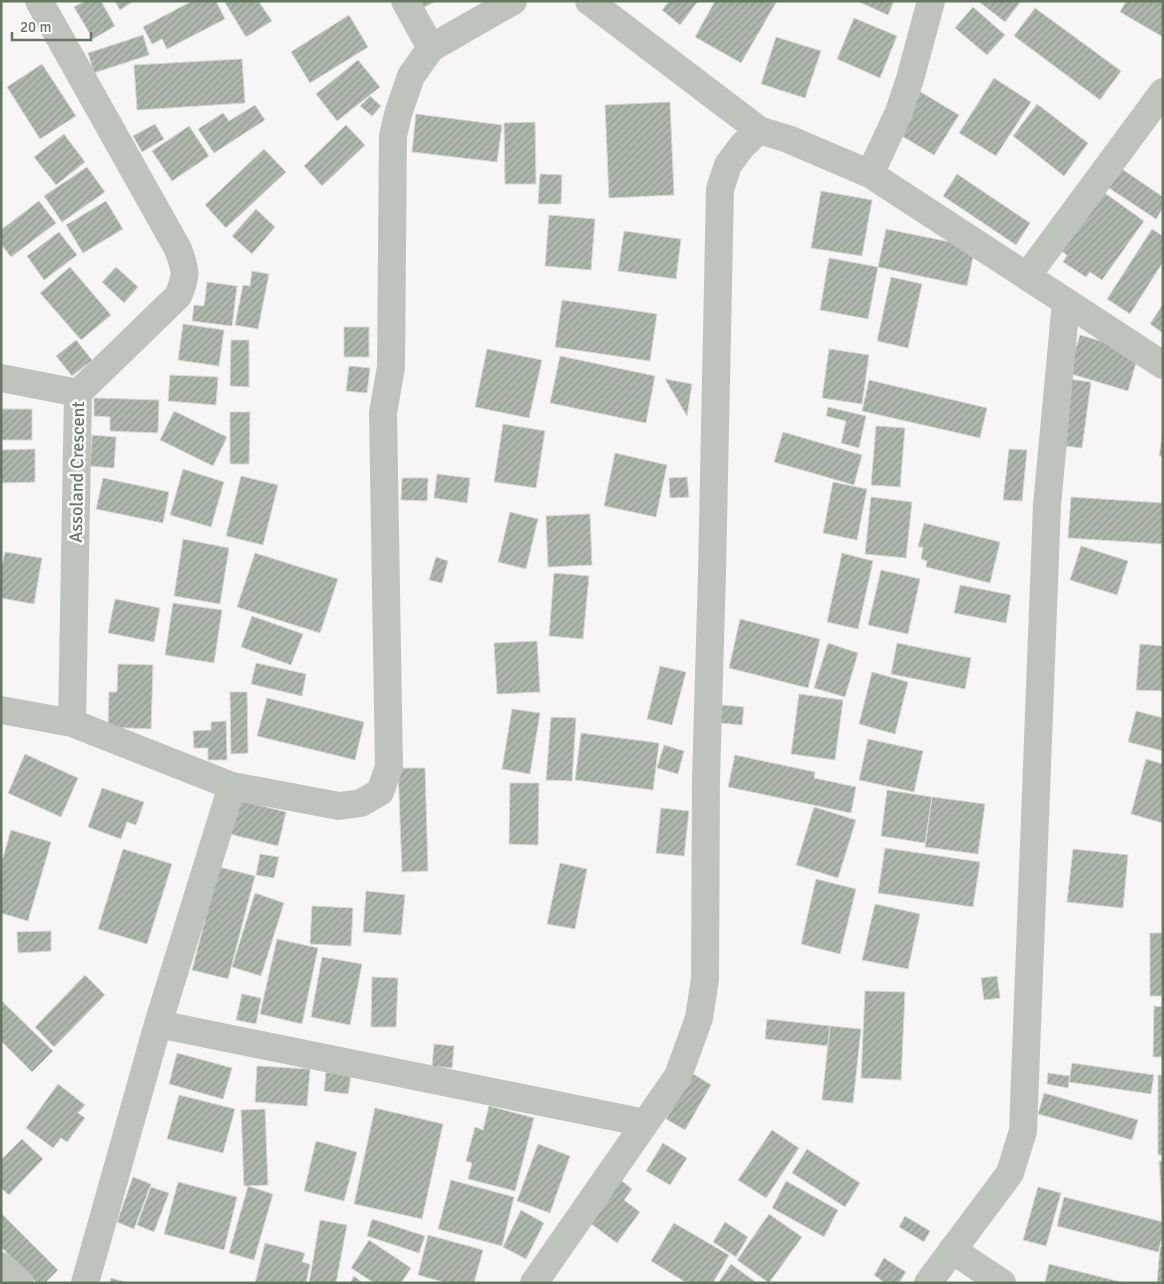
<svg xmlns="http://www.w3.org/2000/svg" width="1164" height="1284" font-family="Signika,sans-serif">
<defs>
<pattern id="building-hatch" width="6" height="6" patternUnits="userSpaceOnUse" patternTransform="scale(1.25)"><rect width="6" height="6" fill="#adb7ab"/><path d="M-1 1l2-2M0 6l6-6M5 7l2-2" fill="none" stroke="#909a8f"/></pattern>
</defs>
<rect width="100%" height="100%" fill="#f7f5f6"/>
<path fill="url(#building-hatch)" stroke="#d9d7d8" d="M85,1H101L115,26L93,39L74,7Z
M115,1H134L120,10Z
M192,1H216L225,19L167,49L162,39L152,44L143,27Z
M224,1H261L259,2L272,21L246,37Z
M420,1H436L423,8Z
M669,1H698L680,25L662,10Z
M715,1H777L741,63L695,37Z
M857,1H894L888,15Z
M978,1H1021L1005,22Z
M1126,1H1163V37L1120,12Z
M973,7L1005,35L987,55L955,28Z
M1035,8L1121,71L1100,100L1014,36Z
M349,15L368,47L310,83L291,52Z
M854,18L897,36L880,78L837,59Z
M143,35L149,55L94,73L88,53Z
M776,37L821,51L805,98L761,84Z
M242,59L245,103L137,110L134,65Z
M358,60L380,87L337,121L316,94Z
M42,64L76,116L40,139L7,87Z
M994,78L1031,102L996,156L959,133Z
M919,91L959,115L934,155L895,132Z
M370,96L381,106L372,116L360,106Z
M670,102L674,195L609,198L605,105Z
M1037,104L1088,143L1064,176L1013,136Z
M255,105L265,120L214,153L198,129L223,113L229,121Z
M416,114L502,125L497,162L412,152Z
M535,122L536,184H505L504,123Z
M155,124L164,139L142,152L133,136Z
M346,125L365,145L322,186L304,166Z
M189,126L209,156L172,181L152,151Z
M64,134L85,162L56,185L34,157Z
M264,149L286,172L226,228L205,205Z
M87,167L105,192L62,222L44,196Z
M1122,169L1163,197V208L1156,219L1109,188Z
M540,174L562,175L561,204H538Z
M957,174L1030,223L1016,245L943,196Z
M821,191L872,200L862,256L811,248Z
M1102,191L1144,221L1102,280L1090,272L1086,277L1063,262L1067,255L1061,251Z
M39,201L56,223L11,257L1,244V230Z
M106,201L123,229L83,253L66,225Z
M256,209L275,227L252,254L232,236Z
M549,215L595,219L591,270L545,266Z
M886,229L975,247L967,286L878,267Z
M1152,229L1163,236V262L1130,314L1107,299Z
M624,231L681,239L676,279L618,271Z
M59,232L77,255L44,280L27,256Z
M829,258L878,267L868,319L820,310Z
M70,267L111,315L81,340L40,293Z
M116,267L138,287L124,303L102,282Z
M252,271L269,274L258,329L235,325L243,285L250,286Z
M891,277L922,284L908,348L877,341Z
M207,282L237,286L232,326L192,321L194,305L204,306Z
M562,300L657,314L650,361L555,347Z
M1163,304V333L1150,324Z
M183,324L224,330L219,366L178,360Z
M344,327H369V357H344Z
M1080,335L1139,352L1128,391L1068,373Z
M76,340L92,360L72,376L56,356Z
M231,340H249V387L230,386Z
M487,349L542,360L529,418L475,407Z
M829,349L869,355L862,404L822,398Z
M560,356L655,376L646,423L550,403Z
M349,366L370,368L367,393L346,391Z
M170,375L218,377L216,405L168,401Z
M665,379L692,384L687,416Z
M1067,379L1091,382L1082,448L1058,445Z
M869,380L987,408L980,438L862,411Z
M94,398L159,400L158,433L110,431V417L94,416Z
M828,407L866,416L859,448L841,443L846,421L826,416Z
M1,409H32V440H1Z
M174,411L227,437L213,466L160,440Z
M230,412H250L249,464H230Z
M503,424L545,431L536,488L494,482Z
M876,426L905,428L900,487L871,485Z
M1163,431V456H1159Z
M783,432L862,455L854,485L774,462Z
M92,435L116,437L114,468L90,466Z
M35,449V482L1,483V450Z
M1009,449L1027,450L1022,501L1003,500Z
M615,453L667,465L656,517L604,506Z
M183,469L224,482L211,527L170,515Z
M437,474L470,478L467,503L434,498Z
M241,476L278,485L263,545L226,536Z
M687,477L689,497L670,498L669,478Z
M103,478L169,492L163,523L96,509Z
M402,478H428L427,501L401,500Z
M833,482L867,489L857,540L823,533Z
M871,497L912,502L906,558L865,554Z
M1071,497L1163,503V544L1068,538Z
M510,512L538,519L526,569L498,562Z
M590,514L592,565L548,567L546,516Z
M924,523L1000,542L990,583L926,567L927,561L921,559L923,547H918Z
M183,539L229,548L220,604L174,596Z
M1081,546L1128,561L1117,595L1070,580Z
M5,552L42,558L34,604L1,598V569Z
M255,553L338,579L320,633L237,607Z
M842,553L873,561L858,629L827,622Z
M436,557L448,561L442,583L429,580Z
M881,570L920,579L908,634L868,625Z
M554,573L589,576L583,639L549,636Z
M960,585L1011,595L1006,623L954,613Z
M115,599L160,608L154,642L108,633Z
M173,603L222,610L214,663L165,655Z
M252,616L303,634L291,665L241,647Z
M740,619L820,639L808,688L729,668Z
M537,641L540,692L497,694L494,643Z
M828,643L858,653L845,697L814,688Z
M897,643L971,658L965,689L891,674Z
M1140,644L1163,646V691L1136,690Z
M256,663L306,674L302,696L251,684Z
M118,664L153,665L151,729L108,727L109,692H117Z
M660,666L686,672L672,725L647,719Z
M872,672L908,682L895,734L859,724Z
M230,692H247L248,753L231,754Z
M799,694L843,700L835,760L791,754Z
M267,698L364,722L355,760L257,736Z
M722,705L744,707L742,725L720,723Z
M512,709L540,713L530,774L502,769Z
M1136,711L1163,718V751L1128,742Z
M551,717L576,718L572,781L546,780Z
M226,721L227,760H208V748H194L193,731L211,730V722Z
M581,733L659,743L653,790L575,780Z
M868,739L923,751L914,792L859,780Z
M664,745L684,751L678,774L657,768Z
M25,754L78,778L61,817L8,793Z
M735,755L815,772L814,778L856,787L851,813L728,787Z
M1146,759L1163,764V823L1131,814Z
M398,768H425L428,871L402,872Z
M510,783H539L538,845L509,844Z
M102,788L144,802L136,825L127,822L121,839L88,827Z
M887,790L932,797L925,843L881,836Z
M932,797L985,804L978,854L925,847Z
M238,800L286,812L278,846L230,834Z
M814,807L856,820L838,878L796,865Z
M661,808L689,811L684,856L656,853Z
M11,830L51,842L28,921L1,913V864Z
M885,848L980,862L973,907L878,893Z
M123,849L172,864L147,944L98,929Z
M1073,849L1128,855L1123,908L1067,902Z
M260,854L279,857L274,878L256,875Z
M560,863L587,869L575,929L547,924Z
M219,867L255,876L228,979L192,970Z
M816,879L856,889L840,954L801,944Z
M366,891L405,895L401,935L363,932Z
M255,893L284,903L261,976L232,967Z
M875,904L920,914L908,969L862,960Z
M312,906L353,908L351,946L310,944Z
M51,931V951L18,953L17,932Z
M1150,933H1163V996H1150Z
M277,939L318,948L302,1024L260,1014Z
M322,957L362,964L350,1025L311,1017Z
M85,975L105,995L54,1047L35,1027Z
M997,976L1000,998L984,1000L981,978Z
M372,977L398,978L396,1027H371Z
M865,991L905,992L901,1080L861,1078Z
M242,994L261,998L256,1024L236,1020Z
M1,1000L53,1051L32,1072L1,1041Z
M1154,1006L1163,1007V1057H1153Z
M767,1019L830,1026L828,1046L765,1039Z
M830,1026L861,1029L853,1103L822,1100Z
M434,1044L454,1046L452,1068L432,1066Z
M177,1053L232,1068L223,1099L169,1084Z
M1072,1063L1154,1075L1151,1094L1069,1082Z
M257,1066L310,1069L307,1106L255,1102Z
M326,1072L351,1076L348,1094L324,1091Z
M692,1073L711,1085L685,1130L666,1119Z
M1048,1073L1070,1076L1068,1088L1047,1084Z
M1158,1075H1163V1155H1158Z
M58,1084L85,1105L78,1113L85,1118L67,1142L61,1138L53,1148L26,1128Z
M1044,1093L1138,1120L1132,1140L1038,1114Z
M179,1095L235,1109L223,1153L167,1139Z
M489,1106L534,1118L515,1191L468,1179L472,1163L466,1161L475,1127L483,1130Z
M375,1108L443,1124L422,1219L354,1204Z
M265,1109L268,1185L244,1186L241,1110Z
M772,1130L799,1148L766,1198L738,1180Z
M22,1139L43,1159L9,1195L1,1188V1160Z
M316,1141L357,1152L344,1201L304,1191Z
M663,1143L687,1158L670,1185L646,1171Z
M538,1144L570,1156L550,1213L517,1201Z
M807,1149L860,1183L845,1207L792,1173Z
M1159,1161H1163V1212H1162Z
M133,1177L151,1184L134,1229L117,1222Z
M617,1177L632,1189L624,1200L640,1212L617,1243L586,1220Z
M451,1180L514,1197L502,1246L438,1229Z
M786,1181L838,1210L824,1237L772,1208Z
M178,1182L237,1197L224,1250L164,1234Z
M248,1186L273,1194L254,1260L229,1253Z
M151,1187L169,1193L154,1232L137,1225Z
M1038,1187L1061,1193L1046,1246L1023,1240Z
M1064,1197L1163,1222V1235L1158,1252L1057,1226Z
M521,1210L544,1223L526,1259L503,1247Z
M1,1213L58,1270L45,1283H37L1,1247Z
M769,1214L802,1237L769,1283L737,1260Z
M905,1216L930,1231L924,1242L899,1227Z
M372,1219L425,1236L419,1253L367,1236Z
M320,1220L347,1225L336,1283H309Z
M725,1222L748,1237L736,1257L713,1242Z
M674,1223L729,1255L713,1283H687L651,1261Z
M428,1235L483,1250L474,1283H447L418,1275Z
M369,1240L411,1268L401,1283H374L351,1268Z
M265,1243L305,1253L302,1262L310,1264L306,1283H255Z
M1160,1247H1163V1283H1157Z
M884,1258L906,1272L899,1283H885L874,1275Z
M731,1264L757,1283H718Z
M1049,1264L1125,1283H1045Z
M354,1276L363,1283H350Z
M111,1278L129,1283H110Z"/>
<g fill="none" stroke-linecap="round" stroke-linejoin="round">
<path stroke="#bec4bc" stroke-width="28" d="M39,1L178,249C186,270 187,276 178,296L78,393L72,723
M405,1L431,48
M589,1L759,130L788,139L870,174L1163,365
M870,174L899,112L910,79L931,1
M1027,276L1163,92
M1,378L78,393
M1,710L72,723L232,786L339,806L361,803L380,792L389,767L383,413L391,367L393,136L398,114L411,76L431,48L513,1
M158,1024L645,1123
M952,1250L1002,1283
M1,1266L20,1283
M85,1283L158,1024L232,786
M534,1283L678,1076L699,1018L705,979L706,780L712,572L720,189L728,165L742,146L759,130
M928,1283L1010,1173L1023,1131L1047,505L1066,302"/>
</g>
<g text-anchor="middle" stroke-width="5" stroke-linejoin="round" paint-order="stroke">
<g font-size="18" fill="#647860" stroke="#fff">
<text transform="translate(77 472) rotate(-89)" y="6">Assoland Crescent</text>
</g>
</g>
<rect width="1164" height="1284" fill="none" stroke="#647860" stroke-width="5"/>
<path d="M12 32v8h79v-8" fill="none" stroke="#647860" stroke-width="2.5"/>
<text x="20" y="32" font-size="15" fill="#647860" stroke="#ffffff" stroke-width="4" paint-order="stroke">20 m</text>
</svg>
